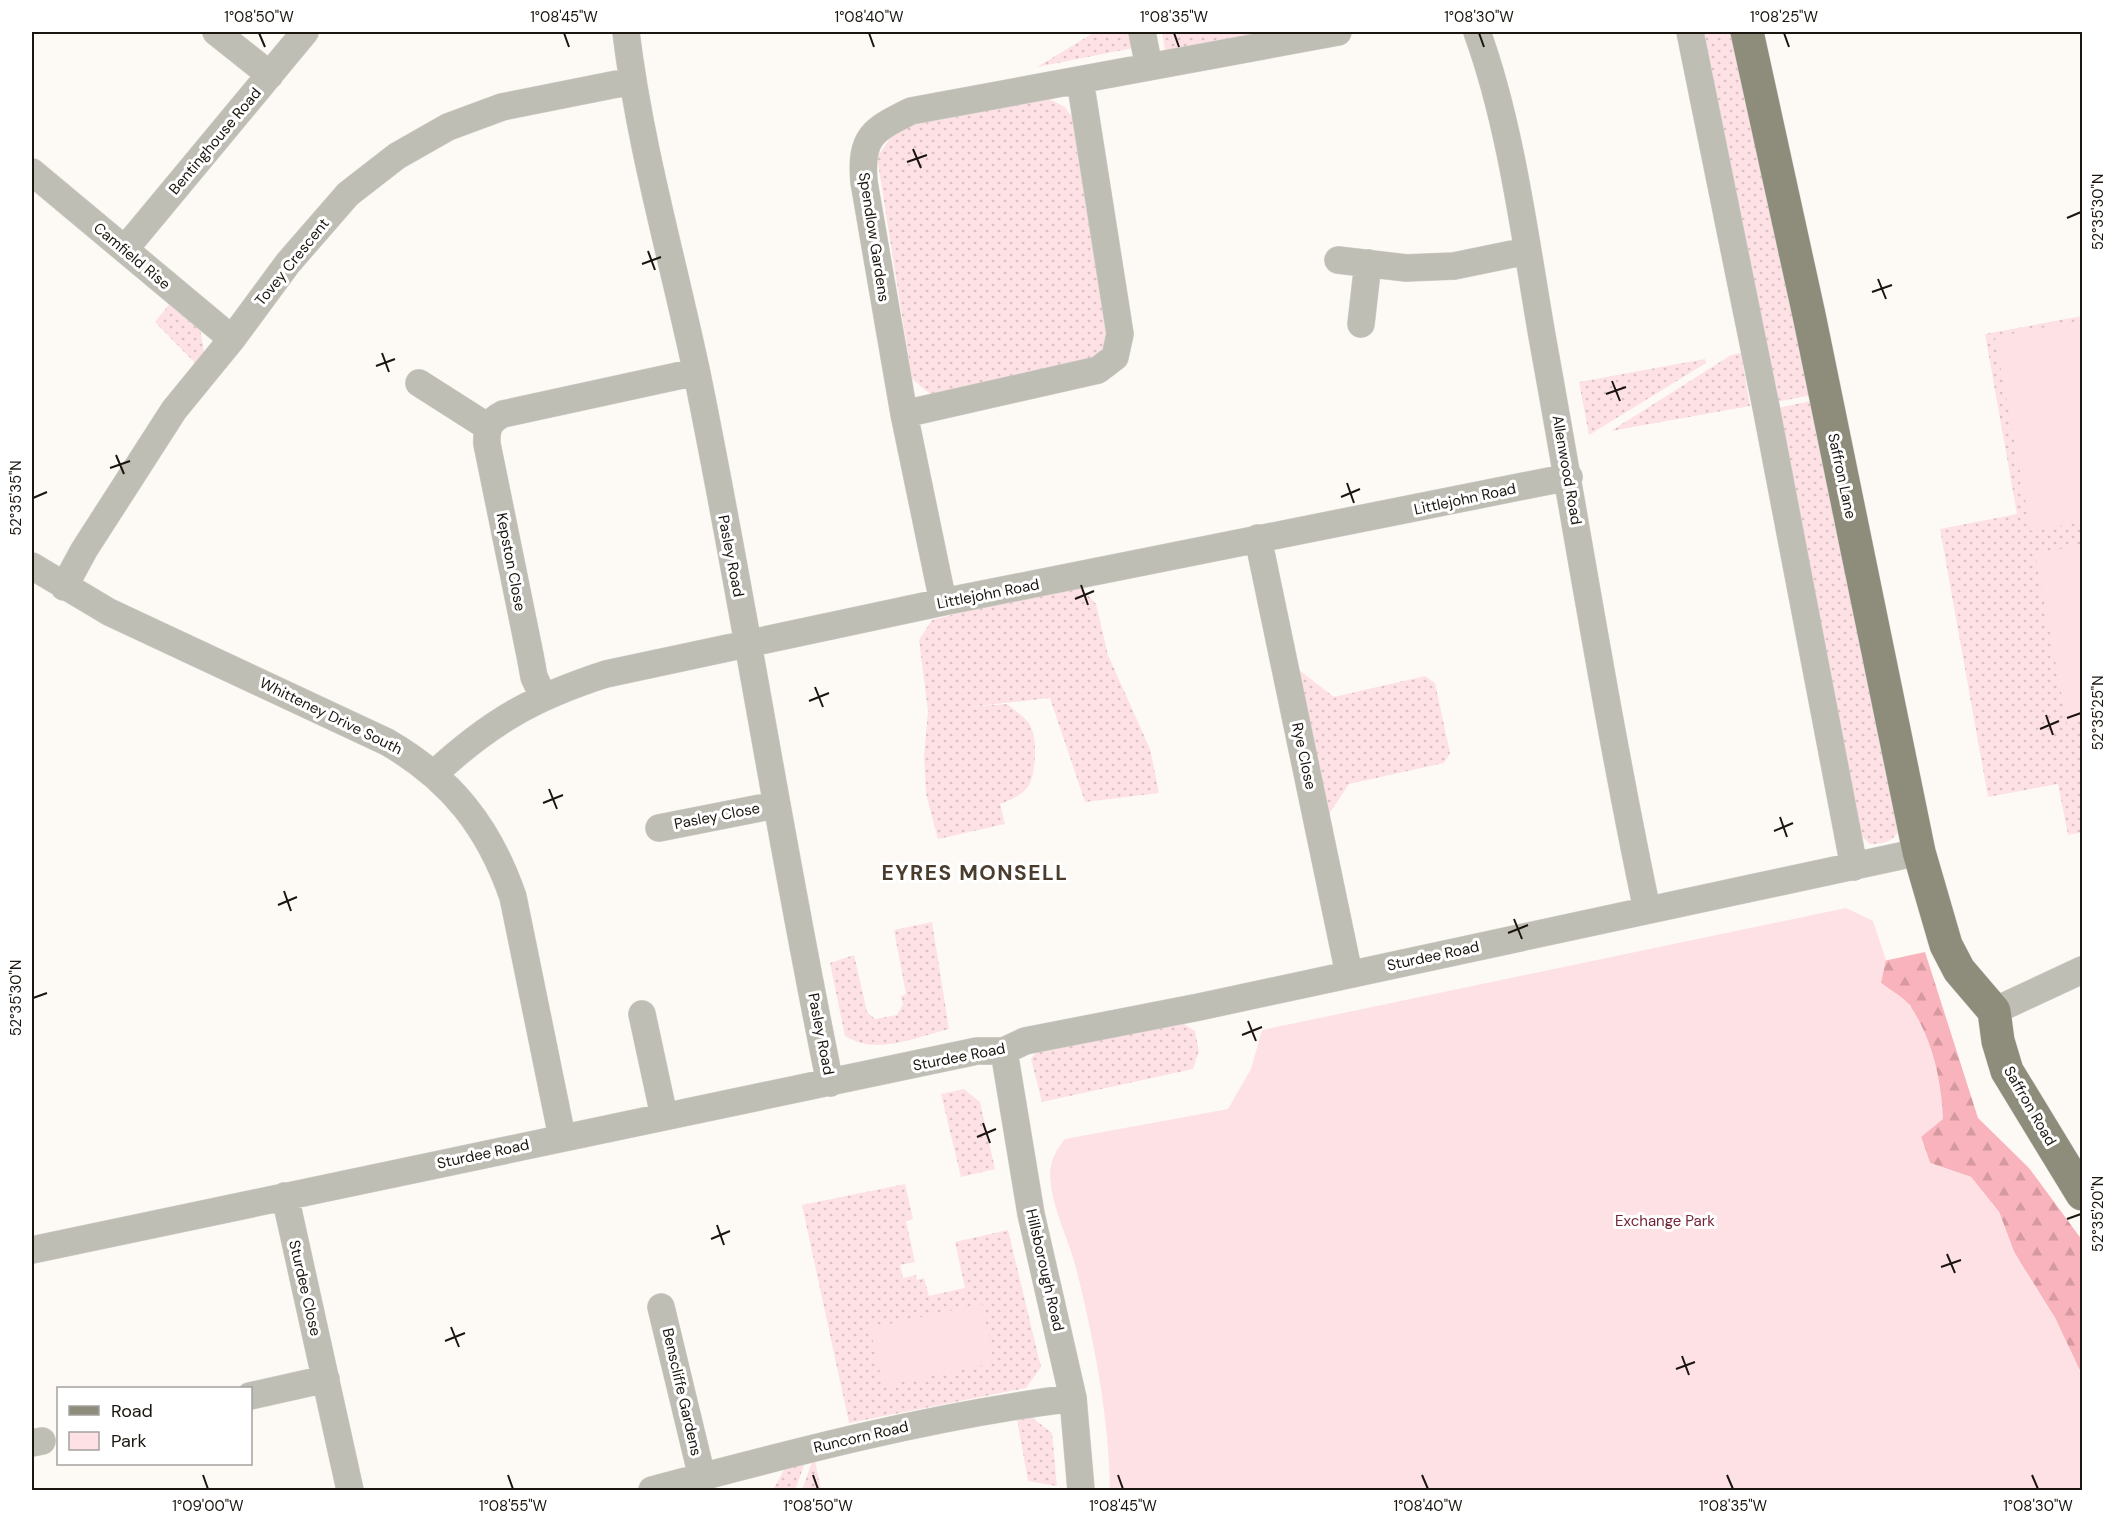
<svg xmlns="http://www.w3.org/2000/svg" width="2114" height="1522" font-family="'DM Sans',sans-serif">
<defs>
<pattern id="grass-dots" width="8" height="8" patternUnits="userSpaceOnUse" patternTransform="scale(1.5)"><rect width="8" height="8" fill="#fee1e4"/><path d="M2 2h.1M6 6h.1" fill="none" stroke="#d9c0c2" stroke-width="1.8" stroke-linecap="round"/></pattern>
<pattern id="forest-firs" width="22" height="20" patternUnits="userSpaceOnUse" patternTransform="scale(1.5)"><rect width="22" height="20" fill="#f9b3bc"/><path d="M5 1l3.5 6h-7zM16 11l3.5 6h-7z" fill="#d599a0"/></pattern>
</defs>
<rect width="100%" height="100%" fill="#fdfaf6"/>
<path fill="url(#grass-dots)" d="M1095,32H1135L1133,48L1037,67Z
M1162,32H1262L1165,51Z
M1697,32H1737L1812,395L1772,403Z
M1045,97L1065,107L1073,118L1114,334L1107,350L1087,366L934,397L912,379L877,157L894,133L909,124Z
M172,301L199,324L204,351L196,364L155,322Z
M2082,316V832L2068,835L2058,784L1988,797L1940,529L2017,514L1985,334Z
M1741,353L1750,406L1611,431L1731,355Z
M1705,359L1706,363L1589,435L1579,382Z
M1815,400L1902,825C1894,841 1887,844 1870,844L1859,834L1774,409Z
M1077,583L1096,604L1108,655L1150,749L1159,793L1085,802L1050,698L968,707L1007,704C1015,711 1026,717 1031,727C1035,736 1035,745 1035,755C1033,785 1030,793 1000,804L1005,824L938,839L926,794L924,757L928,711L919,640L932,620Z
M1298,669L1334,697L1425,676L1435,683L1450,753L1444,763L1349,784L1329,814Z
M932,922L949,1029C916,1037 876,1056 845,1036L830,963L854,955L867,1012L875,1019L897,1015L903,1004L901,996L906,994L894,930Z
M1178,1020L1195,1031L1199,1051L1193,1069L1042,1102L1031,1059L1039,1048Z
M964,1089L980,1102L995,1169L961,1177L941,1094Z
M905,1184L913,1219L906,1221L915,1262L900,1265L903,1278L916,1275L917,1280L924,1278L929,1296L965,1288L955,1242L1008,1230L1041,1367L1026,1388L849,1423L802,1205Z
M1030,1416L1052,1433L1057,1486L1028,1481L1017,1419Z
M815,1461L821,1490H802L812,1462Z
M805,1463L795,1490H773L785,1468Z"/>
<path fill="url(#forest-firs)" d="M1925,952L1978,1118L2029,1168L2082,1240V1375L2055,1318L2014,1252L1999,1212L1971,1177L1930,1163L1921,1137L1925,1037L1910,1005L1881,983L1879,962Z"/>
<path fill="#fee1e4" d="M2082,320V522L2031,531L1995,337Z
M2082,545V721L2067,724L2035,554Z
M1846,908L1873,921L1886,960L1881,983C1890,990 1904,997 1910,1006C1932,1037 1942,1082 1943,1119L1921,1137L1930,1163L1971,1177L1999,1212L2014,1252L2055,1318L2082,1375V1490H1110C1109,1417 1094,1340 1076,1268C1068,1237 1052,1209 1050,1176C1050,1161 1056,1150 1065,1139L1228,1109L1251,1069L1262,1030Z
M982,1304L994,1363L883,1386L870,1328Z"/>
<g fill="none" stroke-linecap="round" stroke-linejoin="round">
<defs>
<path id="minor" d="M216,32L270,75
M626,32C640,148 673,260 697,374C745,609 781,847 830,1083
M1142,32L1149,67
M1477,32C1511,125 1525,238 1542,336C1577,528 1607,720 1647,910
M1690,32L1766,407L1854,867
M32,172L232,339
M125,249L305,32
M1338,260L1406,268L1454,266L1527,251
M1361,324L1368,263
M419,383L488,427
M904,414L1098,370L1115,357L1120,334L1080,80
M1258,538L1349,974
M32,566L109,612L387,742C451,779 489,827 513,897L562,1137
M64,587L84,550L174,410L232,339L288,263L348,194L397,156L448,127L502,107L632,81
M943,602L904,414L864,182C860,136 873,130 911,111L1338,32
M543,696L534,677L530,655L487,444C486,429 489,421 503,414L696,372
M434,774C490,722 534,697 606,674L943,602L1569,477
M659,828L775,805
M1994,1011L2082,970
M642,1014L664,1116
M1004,1051L1031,1214L1073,1398L1081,1490
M285,1196L350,1490
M32,1250L977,1051H1004L1025,1041L1199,1007L1919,852
M661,1307L702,1477
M250,1396L326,1379
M32,1443L42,1441
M652,1490C791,1453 930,1416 1073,1398"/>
<path id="major" d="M1747,32L1809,315L1919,852L1946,945L1959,970L1994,1011L1998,1041L2007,1071L2082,1194"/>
</defs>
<use href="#minor" stroke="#d9d5d1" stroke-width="28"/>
<use href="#major" stroke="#d9d5d1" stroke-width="34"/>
<use href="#minor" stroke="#bfbeb4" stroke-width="27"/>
<use href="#major" stroke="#8e8c7a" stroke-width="33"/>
</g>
<path fill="none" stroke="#1b150f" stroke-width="2" d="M259,33L265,47M564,33L569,47M869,33L874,47M1174,33L1179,47M1479,33L1484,47M1784,33L1789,47M913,149L921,168M907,162L927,155M2067,218L2081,212M648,251L655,270M642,264L661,257M1878,279L1886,299M1872,292L1892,285M382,353L389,372M376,366L395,359M1612,381L1620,401M1606,394L1626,387M116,455L124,474M110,468L130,461M1347,483L1354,503M1341,497L1360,489M33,498L47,492M1081,585L1088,605M1075,599L1094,591M815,687L823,707M809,701L829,693M2046,715L2053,735M2067,718L2081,713M2040,729L2059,721M549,789L557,809M543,803L563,795M1780,817L1787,837M1774,831L1793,823M284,891L291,911M278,905L297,897M1514,919L1522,939M1508,933L1528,925M33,998L47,993M1248,1021L1256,1041M1242,1035L1262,1027M983,1123L990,1143M977,1137L996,1129M2067,1219L2081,1214M717,1225L724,1245M711,1239L730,1231M1947,1254L1955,1273M1941,1267L1961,1260M451,1327L459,1347M445,1341L465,1333M1682,1356L1689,1375M1676,1369L1695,1362M203,1475L208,1489M508,1475L513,1489M813,1475L818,1489M1118,1475L1123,1489M1422,1475L1428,1489M1727,1475L1733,1489M2032,1475L2038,1489"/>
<g text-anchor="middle" stroke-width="6" stroke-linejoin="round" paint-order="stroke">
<g font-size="15" fill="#1b150f" stroke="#fff">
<text transform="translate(215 141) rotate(-50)" y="5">Bentinghouse Road</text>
<text transform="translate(874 237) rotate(81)" y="5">Spendlow Gardens</text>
<text transform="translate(132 256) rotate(40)" y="5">Camfield Rise</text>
<text transform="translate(292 262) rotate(-51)" y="5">Tovey Crescent</text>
<text transform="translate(1567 470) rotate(80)" y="5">Allenwood Road</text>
<text transform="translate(1842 476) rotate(78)" y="5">Saffron Lane</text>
<text transform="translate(1465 499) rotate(-12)" y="5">Littlejohn Road</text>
<text transform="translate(731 556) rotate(79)" y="5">Pasley Road</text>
<text transform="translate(511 562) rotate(79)" y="5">Kepston Close</text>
<text transform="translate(988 594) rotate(-11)" y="5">Littlejohn Road</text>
<text transform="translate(331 716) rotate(26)" y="5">Whitteney Drive South</text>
<text transform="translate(1304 756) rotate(78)" y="5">Rye Close</text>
<text transform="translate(717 816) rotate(-11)" y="5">Pasley Close</text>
<text transform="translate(1433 956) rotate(-12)" y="5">Sturdee Road</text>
<text transform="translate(821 1034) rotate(79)" y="5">Pasley Road</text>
<text transform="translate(959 1057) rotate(-11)" y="5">Sturdee Road</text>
<text transform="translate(2030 1106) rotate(60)" y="5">Saffron Road</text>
<text transform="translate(483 1154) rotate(-12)" y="5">Sturdee Road</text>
<text transform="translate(1045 1270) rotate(77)" y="5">Hillsborough Road</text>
<text transform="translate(305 1288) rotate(77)" y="5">Sturdee Close</text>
<text transform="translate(682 1392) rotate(77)" y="5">Benscliffe Gardens</text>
<text transform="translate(861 1437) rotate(-13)" y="5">Runcorn Road</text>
</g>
<g font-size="15" fill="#742436" stroke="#fff">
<text x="1665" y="1226">Exchange Park</text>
</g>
<g font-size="21" font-weight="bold" letter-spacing="1.5" fill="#4a3d2e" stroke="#fff">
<text x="975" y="880">EYRES MONSELL</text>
</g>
</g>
<rect width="2114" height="1522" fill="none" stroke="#ffffff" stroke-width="66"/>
<rect x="57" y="1387" width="195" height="78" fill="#ffffff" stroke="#a4a19f" stroke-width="1.5"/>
<rect x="69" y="1406" width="30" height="9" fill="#8e8c7a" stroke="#a4a19f" stroke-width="1.5"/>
<text x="111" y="1417" font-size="18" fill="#1b150f">Road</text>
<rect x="69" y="1432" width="30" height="18" fill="#fee1e4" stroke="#a4a19f" stroke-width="1.5"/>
<text x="111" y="1447" font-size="18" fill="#1b150f">Park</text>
<rect x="33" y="33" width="2048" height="1456" fill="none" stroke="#1b150f" stroke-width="2"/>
<g font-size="15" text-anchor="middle" fill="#1b150f">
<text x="259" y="22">1°08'50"W</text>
<text x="564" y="22">1°08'45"W</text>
<text x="869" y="22">1°08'40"W</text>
<text x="1174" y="22">1°08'35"W</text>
<text x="1479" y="22">1°08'30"W</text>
<text x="1784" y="22">1°08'25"W</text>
<text transform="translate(2098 212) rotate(-90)" y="5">52°35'30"N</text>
<text transform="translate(16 498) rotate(-90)" y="5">52°35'35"N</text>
<text transform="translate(2098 713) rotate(-90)" y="5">52°35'25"N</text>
<text transform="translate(16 998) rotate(-90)" y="5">52°35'30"N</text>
<text transform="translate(2098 1214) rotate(-90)" y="5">52°35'20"N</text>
<text x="208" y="1511">1°09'00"W</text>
<text x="513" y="1511">1°08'55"W</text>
<text x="818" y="1511">1°08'50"W</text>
<text x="1123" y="1511">1°08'45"W</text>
<text x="1428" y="1511">1°08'40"W</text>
<text x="1733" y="1511">1°08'35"W</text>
<text x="2038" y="1511">1°08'30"W</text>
</g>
</svg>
